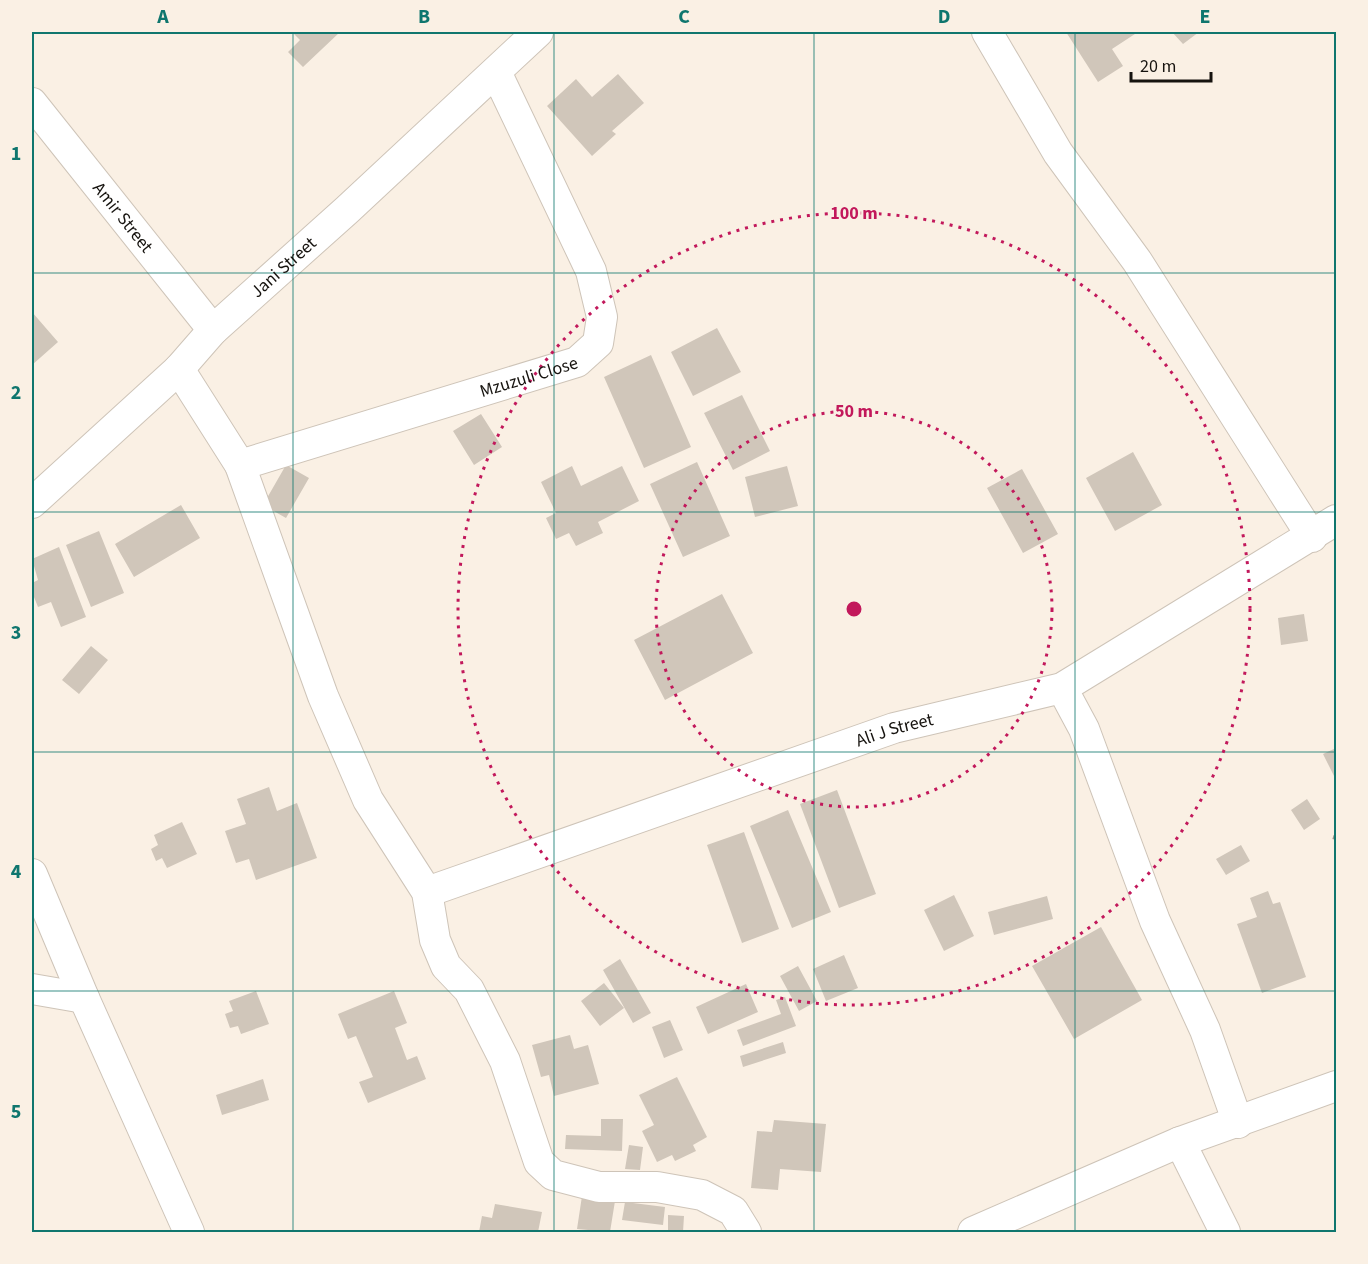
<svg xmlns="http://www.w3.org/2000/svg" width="1368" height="1264" font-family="'Source Sans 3',sans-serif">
<rect width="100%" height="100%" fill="#faf0e4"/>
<path fill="#d0c6ba" d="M292,32H340L303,67L288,52L300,40Z
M1066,32H1138L1112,49L1123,66L1098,82Z
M1172,32H1199L1183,44Z
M618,74L644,103L612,131L616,134L592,156L547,106L576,79L592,97Z
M32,312L58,342L32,365Z
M717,328L741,372L693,396L671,352Z
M651,355L691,447L644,468L604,377Z
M742,395L770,451L733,470L704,413Z
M481,414L502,447L474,465L453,431Z
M1133,452L1162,505L1115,531L1086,478Z
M697,462L730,536L683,557L650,484Z
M286,465L309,478L286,518L263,505Z
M572,466L581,486L622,466L639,501L598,522L603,533L576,546L569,533L556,539L546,518L556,513L541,482Z
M787,466L798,506L755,517L745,477Z
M1022,469L1058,534L1023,553L987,488Z
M181,505L200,538L134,577L115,544Z
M99,531L124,593L91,607L66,545Z
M59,547L86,617L61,627L51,602L38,607L32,592V583L38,580L32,559Z
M722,594L753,653L665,700L634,640Z
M1304,614L1308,641L1281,645L1278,618Z
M91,646L108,660L79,694L62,680Z
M1336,748V780L1323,754Z
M269,787L277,811L297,803L317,858L256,880L249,859L236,863L225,831L246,824L237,799Z
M837,790L876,894L839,908L800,804Z
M1307,799L1320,819L1304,830L1291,810Z
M788,810L831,912L792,928L750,826Z
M182,822L197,854L167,868L162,858L156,861L151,849L158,845L154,835Z
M744,832L779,929L742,943L707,845Z
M1241,845L1250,861L1226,875L1216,859Z
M1268,891L1273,904L1280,902L1306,977L1262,993L1237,924L1257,917L1250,898Z
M954,895L974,936L944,951L924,910Z
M1047,896L1053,919L994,935L988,912Z
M1101,927L1142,1000L1074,1039L1032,966Z
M844,955L858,988L826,1001L813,969Z
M620,959L651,1013L633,1023L603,970Z
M798,966L817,1001L799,1011L780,976Z
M604,983L624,1008L600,1026L581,1001Z
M746,984L758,1012L708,1034L696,1007Z
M256,991L269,1024L241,1034L238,1026L230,1028L225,1014L233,1011L229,1001Z
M394,991L407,1023L395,1028L407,1060L417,1056L426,1079L368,1103L359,1082L373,1077L356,1036L348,1039L338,1014Z
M785,997L796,1026L743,1046L737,1030L781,1014L776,1000Z
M670,1020L683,1050L664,1058L652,1027Z
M570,1035L574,1049L588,1045L599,1084L554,1096L549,1075L541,1077L532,1045Z
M783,1042L786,1053L743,1067L740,1056Z
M677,1077L707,1137L693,1145L696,1151L675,1161L672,1155L657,1162L642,1131L654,1125L639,1095Z
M263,1079L269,1100L222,1115L216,1095Z
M601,1119H623L622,1151L565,1149L566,1135L601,1136Z
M774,1120L826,1124L821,1172L780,1169L778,1190L751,1188L757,1131L772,1132Z
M629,1145L643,1147L640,1170L625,1169Z
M582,1196L615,1201L610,1232L577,1229Z
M625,1202L665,1207L663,1225L622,1220Z
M495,1204L542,1212L538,1232H479L482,1216L492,1218Z
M668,1215L684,1216L683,1232H668Z"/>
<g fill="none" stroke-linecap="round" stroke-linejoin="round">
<defs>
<g id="minor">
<path d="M987,32L1058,153L1137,261L1312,537"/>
<path id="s1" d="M32,103L213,330"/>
<path d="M179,369L240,465L323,696L368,800L427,892L435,940L446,966L469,990L505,1061L539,1162L553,1175L599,1187H657L702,1195L733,1211L746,1232"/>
<path id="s2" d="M240,465L577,362L598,343L602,317L591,271L496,72"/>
<path id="s3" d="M32,503L179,369L213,330L347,210L538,32"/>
<path d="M1062,688L1084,729L1155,921L1205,1030L1238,1123"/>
<path d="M32,874L84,998L189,1232"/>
<path id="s4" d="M427,892L894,728L1062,688L1336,520"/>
<path d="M32,989L84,998"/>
<path d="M1180,1142L1225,1232"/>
<path d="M973,1232L1180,1142L1336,1086"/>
</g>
</defs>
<use href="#minor" stroke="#cec4b8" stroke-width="32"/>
<path stroke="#9b948b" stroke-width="4" stroke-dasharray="3 4.5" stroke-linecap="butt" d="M1333,837L1336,838"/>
<use href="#minor" stroke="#fff" stroke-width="30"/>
</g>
<path fill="none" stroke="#0f766e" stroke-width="1.5" stroke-opacity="0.55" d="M293,32V1232M554,32V1232M814,32V1232M1075,32V1232M32,273H1336M32,512H1336M32,752H1336M32,991H1336"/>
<g fill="none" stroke="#c2185b" stroke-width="3" stroke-dasharray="3 6">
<circle cx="854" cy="609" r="198"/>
<circle cx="854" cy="609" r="396"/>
</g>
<g text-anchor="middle" stroke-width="4.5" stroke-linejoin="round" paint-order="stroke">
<g font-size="18" fill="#16130f" stroke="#faf0e4">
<text dy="6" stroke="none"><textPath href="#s1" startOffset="146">Amir Street</textPath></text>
<text dy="6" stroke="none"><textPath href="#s3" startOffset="345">Jani Street</textPath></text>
<text dy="6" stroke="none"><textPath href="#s2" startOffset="302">Mzuzuli Close</textPath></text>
<text dy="6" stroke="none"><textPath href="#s4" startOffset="495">Ali J Street</textPath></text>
</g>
</g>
<circle cx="854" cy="609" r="9" fill="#c2185b" stroke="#faf0e4" stroke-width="3"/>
<g font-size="18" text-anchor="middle" font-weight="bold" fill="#c2185b" stroke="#faf0e4" stroke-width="4.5" stroke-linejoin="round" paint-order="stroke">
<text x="854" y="219">100 m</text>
<text x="854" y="417">50 m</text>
</g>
<rect width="1368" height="1264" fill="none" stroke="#faf0e4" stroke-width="66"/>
<path d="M1131 72v9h80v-9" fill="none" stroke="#16130f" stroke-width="3"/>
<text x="1140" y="72" font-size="18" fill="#16130f" stroke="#faf0e4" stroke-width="4.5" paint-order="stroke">20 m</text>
<rect x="33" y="33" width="1302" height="1198" fill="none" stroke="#0f766e" stroke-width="2"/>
<g font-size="20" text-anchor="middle" font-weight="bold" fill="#0f766e">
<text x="163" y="23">A</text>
<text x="424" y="23">B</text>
<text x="684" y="23">C</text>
<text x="944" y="23">D</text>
<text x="1205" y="23">E</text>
<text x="16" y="160">1</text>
<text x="16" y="399">2</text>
<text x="16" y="639">3</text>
<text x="16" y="878">4</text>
<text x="16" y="1118">5</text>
</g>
</svg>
